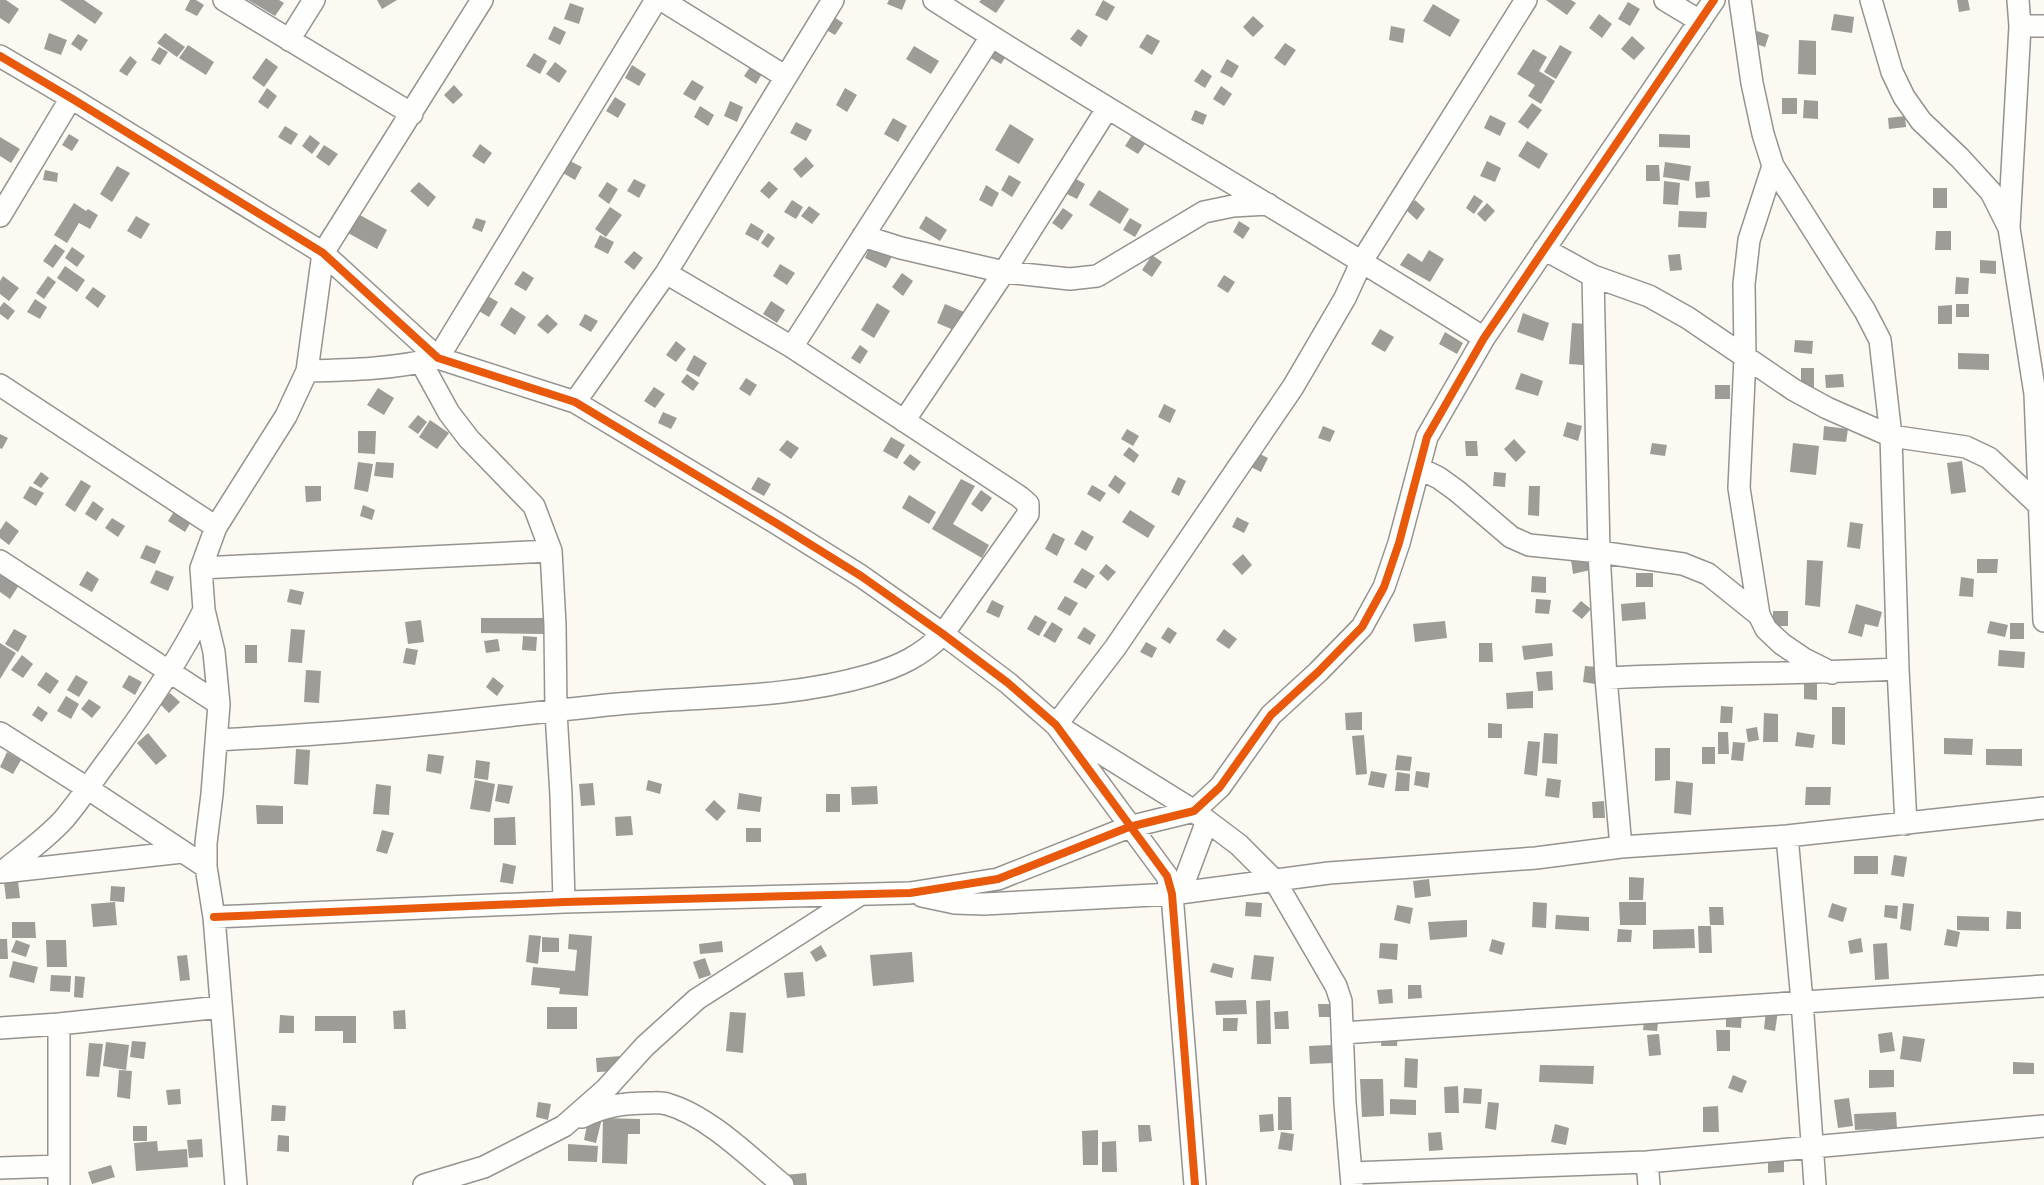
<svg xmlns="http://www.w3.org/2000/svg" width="2044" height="1185" font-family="'PT Serif',serif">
<rect width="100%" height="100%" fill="#fbf9f1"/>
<path fill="#9e9c97" d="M0,0H6L19,9L9,24L0,18Z
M60,0H84L103,13L95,24Z
M190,0H196L204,5L197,16L185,10Z
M248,0H279L284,3L275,16Z
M377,0H397L382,9Z
M889,0H906L902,10L887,4Z
M981,0H1005L996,13L979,2Z
M1103,0L1115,7L1107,21L1095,15Z
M1546,0H1571L1576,3L1567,15Z
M1957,0H1968L1970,10L1959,12Z
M1628,2L1640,9L1630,26L1618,19Z
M570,3L584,8L579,24L564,19Z
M1433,4L1460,20L1450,37L1423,21Z
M1599,14L1612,24L1602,38L1589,28Z
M1834,14L1854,17L1852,33L1831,30Z
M831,15L843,23L835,35L823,28Z
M1253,16L1264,26L1253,37L1243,27Z
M554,26L566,32L560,45L548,39Z
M1391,26L1405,29L1403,43L1389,40Z
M1078,29L1088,36L1081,47L1070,39Z
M1757,31L1769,35L1765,47L1753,43Z
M49,33L67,40L61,55L44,49Z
M165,33L185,47L177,57L157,43Z
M78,34L88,40L81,51L71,44Z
M1147,34L1160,41L1152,55L1139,47Z
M1632,36L1645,48L1634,60L1621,49Z
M1799,40L1816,41V75L1798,74Z
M1285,43L1296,50L1285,66L1274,58Z
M188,45L214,62L206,75L179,58Z
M1560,45L1572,52L1556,79L1544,72Z
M914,46L939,61L931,74L906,59Z
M996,46L1008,53L1001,64L989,57Z
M159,47L168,52L160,65L151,60Z
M1533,49L1547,57L1539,71L1555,81L1541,104L1528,96L1535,85L1517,74Z
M534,53L547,61L540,74L526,66Z
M130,56L137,62L127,76L119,71Z
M266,58L278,67L264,87L252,78Z
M1227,59L1239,66L1232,78L1220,72Z
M555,62L567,71L559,83L546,74Z
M632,65L646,74L639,86L625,78Z
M750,67L762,74L756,84L744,76Z
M1202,69L1212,76L1205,88L1194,81Z
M692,80L704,87L695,101L683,94Z
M454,85L463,95L453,104L444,95Z
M1221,86L1232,94L1224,106L1213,99Z
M267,88L277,96L268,109L258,102Z
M845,88L857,95L847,112L836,105Z
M615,97L626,104L618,118L606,111Z
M1782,98H1797V114H1782Z
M1804,100L1818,101V119L1803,118Z
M730,101L743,107L737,122L724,116Z
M1532,103L1542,110L1528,129L1518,122Z
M700,106L714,115L708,126L694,117Z
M1195,110L1207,115L1203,125L1191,120Z
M1490,115L1506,123L1500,136L1484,128Z
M1905,116L1906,127L1889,129L1888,118Z
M893,118L907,126L898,142L884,134Z
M796,122L812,130L806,141L790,133Z
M1010,124L1034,139L1019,164L995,150Z
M285,126L298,134L291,145L278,137Z
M69,134L79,140L72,151L62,145Z
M1659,134L1690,135V148L1659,147Z
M310,135L320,143L312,154L302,146Z
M1132,135L1145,144L1138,154L1125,146Z
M0,137L20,149L11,163L0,156Z
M1527,141L1548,154L1539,169L1518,156Z
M480,144L492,153L484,164L472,156Z
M324,145L338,154L329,166L316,157Z
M806,157L814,166L801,178L793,169Z
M570,161L582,167L575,180L563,173Z
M1487,161L1501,168L1495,182L1480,176Z
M1665,162L1691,166L1689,181L1663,177Z
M1646,165H1659L1660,181H1646Z
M117,166L130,173L112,202L100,194Z
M45,170L58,173L57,182L43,180Z
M1009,175L1021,182L1012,197L1001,190Z
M634,179L646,185L639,198L627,191Z
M1076,179L1085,184L1077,199L1067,194Z
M769,181L778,189L769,199L760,191Z
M1664,181L1680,183L1678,205L1663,204Z
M1709,181L1710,197L1696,198L1695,182Z
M419,182L436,197L428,207L410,191Z
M607,182L618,189L609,204L598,196Z
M986,185L999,193L992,207L979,200Z
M1933,188H1947V208H1933Z
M1099,190L1129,209L1120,224L1089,205Z
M1474,195L1483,201L1474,214L1466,208Z
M792,200L803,207L796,219L784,212Z
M1415,200L1425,209L1417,220L1406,210Z
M74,203L86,211L88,209L98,215L90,229L79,223L67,243L54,235Z
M1487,203L1495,211L1485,222L1477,214Z
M809,206L820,214L812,224L801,216Z
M610,207L622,215L606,237L595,229Z
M1063,208L1073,215L1062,230L1052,223Z
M1679,211L1707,212L1706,228L1678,227Z
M358,214L387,230L377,249L348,233Z
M136,216L150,224L141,239L127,231Z
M926,216L947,230L940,241L919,228Z
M476,218L486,221L482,232L472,228Z
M1130,218L1142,225L1135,237L1123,230Z
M1239,221L1250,228L1243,239L1233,232Z
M751,223L764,231L758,241L745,234Z
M1936,231H1951V250H1935Z
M768,233L775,238L768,248L761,243Z
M600,235L614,242L608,254L594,247Z
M55,244L65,251L53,268L43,261Z
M870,246L892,256L886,268L865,258Z
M72,247L85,256L77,267L65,258Z
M1429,250L1444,259L1430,282L1400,265L1408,253L1422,262Z
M634,251L643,258L634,270L624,262Z
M1680,254L1682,270L1670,271L1668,255Z
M1152,255L1162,262L1152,277L1142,270Z
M1980,260L1996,261V274L1980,273Z
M780,264L795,273L787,285L773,276Z
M65,266L85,280L77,292L57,278Z
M523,271L534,278L526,291L514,284Z
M902,273L913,281L903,296L892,287Z
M1224,275L1235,282L1228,293L1217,286Z
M3,276L19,288L9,301L0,294V281Z
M48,276L56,282L44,299L36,293Z
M1956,277L1969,278L1968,294H1955Z
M93,287L106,296L98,308L85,298Z
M486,295L498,302L489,317L477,310Z
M35,299L47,307L40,319L27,312Z
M771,301L785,310L777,323L763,314Z
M4,302L15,311L8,320L0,314V307Z
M877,303L890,311L874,338L861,330Z
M945,304L964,312L956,331L937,323Z
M1956,304H1969V317H1956Z
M1952,305V324H1938V306Z
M511,307L526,317L515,335L500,325Z
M1523,313L1549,323L1543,341L1517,332Z
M547,314L558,324L548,334L537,325Z
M585,314L598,321L591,332L579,325Z
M1572,323L1586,324L1583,365L1569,364Z
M1380,329L1394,337L1385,352L1371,344Z
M1445,332L1463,343L1457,354L1439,344Z
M1795,340L1813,341L1812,354L1794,352Z
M676,341L686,349L676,362L666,355Z
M860,345L868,351L860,364L851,358Z
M1958,353L1989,354V370L1958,369Z
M694,355L707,363L699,377L686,370Z
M1801,368H1814V388L1801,387Z
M1521,373L1543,381L1538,396L1515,389Z
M687,374L699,383L693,391L681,382Z
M1843,374L1844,387L1826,388L1825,375Z
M746,378L757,385L750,396L739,389Z
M1715,385H1730V399H1715Z
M654,387L665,394L655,408L644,401Z
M378,388L394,398L384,415L367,405Z
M1164,404L1176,410L1170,423L1158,417Z
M663,412L677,418L671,429L658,423Z
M418,415L427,422L418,434L408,427Z
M430,420L449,433L437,449L419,437Z
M1567,422L1582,426L1578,441L1563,436Z
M1323,426L1335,431L1330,442L1318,438Z
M1824,426L1848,429L1846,442L1823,440Z
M1127,429L1139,436L1133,446L1121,439Z
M358,431H376L375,454L358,453Z
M0,434L8,438L2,449L0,448Z
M891,437L905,445L897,459L883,451Z
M1514,439L1526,452L1516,462L1504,449Z
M787,440L799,448L791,459L779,450Z
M1465,441H1477L1478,456H1466Z
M1652,443L1667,445L1665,456L1650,454Z
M1793,443L1819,446L1816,475L1790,472Z
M1129,447L1139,455L1134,463L1123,455Z
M1256,452L1268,458L1261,472L1249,466Z
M910,454L921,462L914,471L903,463Z
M1962,461L1966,492L1951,494L1947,463Z
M358,462L373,464L368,492L354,489Z
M376,462L394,463L393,478L374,476Z
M41,472L49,478L41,488L33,483Z
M1494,472L1506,473L1505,487L1493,486Z
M1115,475L1126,483L1119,494L1108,486Z
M758,477L771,484L764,496L751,489Z
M1178,477L1186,481L1179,496L1171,492Z
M961,479L975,486L953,524L989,545L982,558L932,529Z
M81,480L91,486L75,512L65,505Z
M1092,485L1106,493L1100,502L1087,494Z
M30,486L44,493L36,506L23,498Z
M305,486H321V501L306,502Z
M1529,486H1540L1539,516L1528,515Z
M981,490L992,498L982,512L971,504Z
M909,495L936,512L929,524L902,508Z
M93,501L104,509L96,521L85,514Z
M363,505L375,510L372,520L360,516Z
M175,510L192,520L185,532L168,521Z
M1130,510L1155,526L1148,538L1122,522Z
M1237,517L1249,523L1244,533L1232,527Z
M112,518L125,526L118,537L105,528Z
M6,521L19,531L9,545L0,538V530Z
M1850,522L1863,524L1860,549L1847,547Z
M1082,530L1094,537L1086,551L1074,544Z
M1053,533L1065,539L1057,556L1045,549Z
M146,545L161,551L155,564L140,558Z
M1243,554L1252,565L1242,575L1232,564Z
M1587,556L1590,570L1573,574L1571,560Z
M1977,559H1998L1997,573H1977Z
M1807,560L1823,561L1820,607L1805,605Z
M1106,564L1116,572L1108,581L1099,573Z
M1082,568L1095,576L1086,589L1073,582Z
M4,570L21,582L10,599L0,592V576Z
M156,570L174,577L168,591L150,583Z
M87,571L99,579L92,592L79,585Z
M1636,573H1653V587H1636Z
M1532,576L1546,577V593L1531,592Z
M1961,577L1974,579L1973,597L1959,596Z
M290,589L304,592L301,605L287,602Z
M1065,596L1078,603L1070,616L1057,609Z
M1536,599L1551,600L1549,614L1535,613Z
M992,600L1004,606L999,618L986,612Z
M1581,601L1591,609L1582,619L1572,611Z
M1645,602L1646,619L1622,621L1621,604Z
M1856,604L1882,612L1878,627L1865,624L1862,637L1848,633Z
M1773,611H1788V626H1773Z
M1035,615L1047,622L1039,636L1027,629Z
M481,618H544V634L481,633Z
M421,620L424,642L408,644L405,622Z
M1445,621L1447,638L1415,642L1413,624Z
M1990,621L2008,625L2005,637L1987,633Z
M1052,622L1063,629L1055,643L1043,636Z
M2010,623H2024V639H2010Z
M1084,627L1096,635L1090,645L1077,638Z
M1168,627L1177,633L1170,644L1161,638Z
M14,629L27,636L18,652L5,644Z
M291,629L305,630L302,663L288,662Z
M1224,629L1237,639L1229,649L1216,640Z
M523,636L537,637L536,651L522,650Z
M498,639L500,651L486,653L484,641Z
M1146,642L1157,648L1152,658L1140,652Z
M0,643L16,653L0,679Z
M1479,643H1492L1493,662H1479Z
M1552,643L1553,656L1524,660L1522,646Z
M245,645H257V663H245Z
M406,648L418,650L415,665L403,663Z
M1999,650L2025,652L2024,668L1998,666Z
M22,655L33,664L23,678L11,670Z
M1585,666L1598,667L1595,684L1583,682Z
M306,670L321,671L319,703L304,702Z
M1552,671L1553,690L1538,691L1536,672Z
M46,672L59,681L50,694L37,685Z
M76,675L88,682L79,697L67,690Z
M129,675L142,682L135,695L122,687Z
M493,677L504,686L497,696L486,687Z
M1804,683H1817V700L1804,699Z
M1533,691V708L1507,709L1506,693Z
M170,693L180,702L169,713L159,703Z
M66,696L79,704L71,719L57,711Z
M89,699L101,707L92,718L81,709Z
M38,706L48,713L42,722L32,715Z
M1721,706L1733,707L1732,723H1720Z
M1832,707H1845V745L1832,744Z
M1362,712V730H1346L1345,713Z
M1764,713L1778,714V742H1763Z
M1488,723L1502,724V738H1488Z
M1757,727L1759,740L1748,742L1746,729Z
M1718,732H1728L1729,754H1718Z
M1797,732L1815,735L1813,748L1795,746Z
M148,733L167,756L156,765L137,743Z
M1544,733L1558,734L1557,764L1542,763Z
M1364,735L1367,774L1356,775L1352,736Z
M1944,738L1973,739L1972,755L1944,754Z
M1528,741L1540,742L1537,776L1524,774Z
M1733,742L1745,743L1743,761L1731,760Z
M1702,747H1715V764H1702Z
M1655,748H1670V780L1655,781Z
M296,749L310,750L308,785L294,784Z
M1986,749H2022V766L1986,765Z
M7,752L21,760L13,774L0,767Z
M428,754L444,756L441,774L426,771Z
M1397,755L1412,757L1410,771L1395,770Z
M476,760L490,762L488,780L474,778Z
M1371,771L1387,774L1384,788L1368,785Z
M1416,771L1430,773L1428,788L1414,785Z
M1397,772L1410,774L1409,791H1395Z
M1547,778L1561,780L1559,798L1545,796Z
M475,780L495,784L490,812L470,809Z
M648,780L662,784L660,794L646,790Z
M1676,781L1693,783L1691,815L1674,813Z
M593,783L595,805L581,806L579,784Z
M376,784L391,786L389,815L373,814Z
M498,784L513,786L509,804L495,801Z
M877,786L878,804L852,805L851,787Z
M1806,787H1831L1830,805H1805Z
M739,793L762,797L760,812L737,809Z
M826,794H840V812H826Z
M714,800L726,811L717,821L705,810Z
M1604,801L1605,818H1593L1592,802Z
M256,805L283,806V824H257Z
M631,816L633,835L616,836L615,817Z
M515,817L516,845H494V818Z
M746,828H761V842H746Z
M382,830L394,833L387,854L376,851Z
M1894,855L1907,857L1904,877L1891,875Z
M1854,856H1878V874H1854Z
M503,863L516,866L513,884L500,882Z
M1629,877L1644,878L1643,900H1629Z
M1429,879L1431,896L1415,898L1413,881Z
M18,881L20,898L6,899L4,882Z
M111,886L125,887L124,902L110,901Z
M115,902L117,925L93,927L91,904Z
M1246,902L1262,903L1261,917L1245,916Z
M1533,902L1547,903L1546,928L1532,927Z
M1619,902H1646V925H1620Z
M1832,903L1847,908L1843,922L1828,917Z
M1903,903L1914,904L1911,931L1900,929Z
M1397,905L1413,908L1410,924L1394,920Z
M1885,905L1898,906L1897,919L1884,917Z
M1709,907H1723L1724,925H1710Z
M2007,911L2021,912V929H2006Z
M1556,915L1589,917V931L1555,929Z
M1957,916L1989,917V931L1957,930Z
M1467,920V937L1430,940L1428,922Z
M12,922H35L36,938H12Z
M1698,926H1711L1712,953H1699Z
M1618,929L1632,930L1631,942H1617Z
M1694,929L1695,948L1653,949V930Z
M1947,929L1960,932L1957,947L1944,945Z
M569,934L592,936L588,996L559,994L560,988L531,985L533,967L575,971L577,950L568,949Z
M529,935L541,936L538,964L526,962Z
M542,937L559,938V952H542Z
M1861,938L1863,952L1850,954L1848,941Z
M0,939H7L8,959H0Z
M1492,939L1505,943L1502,955L1489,951Z
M16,940L30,945L26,957L11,952Z
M46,940H66L67,967H47Z
M722,941L723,952L700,954L699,944Z
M1380,943L1398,944L1397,960L1379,958Z
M1887,943L1889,979L1875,980L1873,944Z
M821,945L827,956L816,962L810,952Z
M912,952L914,982L873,986L870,955Z
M187,955L190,980L180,981L177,956Z
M1254,955L1274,957L1271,981L1251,979Z
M705,958L711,975L699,979L693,962Z
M13,961L38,967L34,983L9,977Z
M1213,963L1234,968L1232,978L1210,972Z
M803,972L805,996L787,998L784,973Z
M51,975L71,976L70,992L50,991Z
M75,976L85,977L83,998L74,997Z
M1408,985H1421L1422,998L1408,999Z
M1392,989L1393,1003L1379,1004L1377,990Z
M1246,1000L1247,1014L1216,1015L1215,1001Z
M1270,1000L1271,1044H1257L1256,1001Z
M1318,1004H1333L1334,1017H1319Z
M547,1007H577V1029H547Z
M405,1010L406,1029H394L393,1011Z
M1766,1010L1778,1011L1775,1031L1764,1029Z
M1288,1011L1289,1029H1275L1274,1012Z
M1726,1011H1742L1741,1028L1726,1027Z
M730,1012L746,1013L743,1053L726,1051Z
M1645,1013L1659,1015L1657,1031L1643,1030Z
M280,1015L294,1016V1033H279Z
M315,1016H356V1043H343V1031H315Z
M1223,1018H1238L1237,1031H1223Z
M1716,1030H1730V1051H1717Z
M1382,1032L1398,1033L1397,1046H1381Z
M1892,1032L1895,1051L1880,1053L1878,1034Z
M1659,1034L1661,1055L1649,1056L1647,1035Z
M1903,1036L1925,1039L1921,1062L1900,1059Z
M132,1041L146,1042L144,1059L130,1057Z
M106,1042L129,1045L126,1070L103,1066Z
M89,1043L103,1044L99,1077L86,1076Z
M1332,1045L1333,1063L1310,1064L1309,1046Z
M621,1056L622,1071L597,1072L596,1058Z
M1405,1058L1418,1059L1417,1088L1404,1087Z
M2013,1062L2034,1063V1074H2013Z
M1540,1065L1594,1066L1593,1084L1539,1082Z
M119,1070L132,1071L130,1099L117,1097Z
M1869,1070H1894V1087L1869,1088Z
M1733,1075L1747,1081L1742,1093L1728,1088Z
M1360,1079H1383L1384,1116L1362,1117Z
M1458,1086L1459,1113H1445L1444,1087Z
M1464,1088L1482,1089L1481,1104L1463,1103Z
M180,1089L181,1104L168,1105L166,1090Z
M1278,1097H1291L1292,1130H1278Z
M1849,1098L1853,1126L1838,1128L1834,1100Z
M1390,1099L1416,1100V1115L1390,1114Z
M538,1102L551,1104L548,1120L536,1117Z
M1488,1102L1499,1103L1496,1130L1485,1128Z
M272,1105L286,1106L285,1121H271Z
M1718,1106L1719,1132H1703V1107Z
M1896,1112L1897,1128L1855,1130L1854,1114Z
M1273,1114L1274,1131L1260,1132L1259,1115Z
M589,1115L602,1118L596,1143L584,1140Z
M603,1118L640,1119V1134H628L627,1164L602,1163Z
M1555,1124L1569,1128L1566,1145L1551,1142Z
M1138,1125H1150L1152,1141L1139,1142Z
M133,1126H147V1141H133Z
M1098,1130V1165H1083L1082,1131Z
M1281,1132L1294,1134L1292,1151L1278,1149Z
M1441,1132L1443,1150L1429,1151L1428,1133Z
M278,1135L289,1136V1152L277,1151Z
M202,1139L203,1157L189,1158L187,1140Z
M157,1141L158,1151L187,1149L188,1167L136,1171L134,1143Z
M1116,1141L1117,1172H1102V1142Z
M568,1144L598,1146L597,1162L568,1161Z
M1768,1158H1784V1172L1768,1173Z
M111,1165L115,1177L92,1184L88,1172Z
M806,1173L807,1185H764V1177Z"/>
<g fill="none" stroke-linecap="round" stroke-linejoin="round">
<defs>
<path id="minor" d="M224,0L412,114
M662,0L786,77
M934,0C1115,116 1302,222 1484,338
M1665,0L1700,21
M1740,0L1752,83L1763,134L1773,166L1865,311L1880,340L1891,436L1898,669L1906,824
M1871,0L1892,72L1904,97L1921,121L1960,158L1991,192L2009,228L2035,394L2044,621
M2020,26H2044
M289,40L314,0
M0,56L71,98L323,253L438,358L575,402L776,523L861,576L943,634L1008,683L1056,725L1167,876L1172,894L1195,1185
M0,216L71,98
M2009,227L2020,26L2018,0
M863,236L901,248L1004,272L1070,279L1097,276L1204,212L1233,206L1268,204
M1544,249L1593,276L1649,296L1688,318L1794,390L1827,408L1891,436L1966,447L1989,458L2040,506
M1593,276L1599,552L1606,678L1621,847
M792,347L991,37
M421,362L449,413L469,439L534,506L551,551L555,625L556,712L561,795L564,902
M307,371C351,370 395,369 438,358L656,0
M0,385L216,527
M575,402L666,273L833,0
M904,421L1004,272L1107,109
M1419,468L1439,478L1457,491L1511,537L1529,545L1599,552L1683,564L1708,574L1759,615L1766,629L1782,644L1804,659L1832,673
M0,561L219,704
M201,568L551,551
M1759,615L1739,488L1745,357L1744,284L1749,240L1773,166
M1606,678C1703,673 1800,674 1898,669
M0,733L87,788L206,867
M217,740C271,737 325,734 379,729C459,722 538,712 618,704C702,696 788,699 870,675C900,666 921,656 943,634L1028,514V504L1020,497L792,347L666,273
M1787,836L1802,1001L1815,1185
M2,872C23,855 46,839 64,819C81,799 95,777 111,756C145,710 178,662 204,610
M3,872L182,852
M1180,893L1207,821
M922,896L955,903L984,904L1172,894L1329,873L1536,858L1621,847L1787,836L2044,808
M214,917L564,902L910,893L998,879L1129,827L1194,811L1220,787L1271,715L1318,672L1362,627L1384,587L1399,543L1427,437L1484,338L1714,0
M0,1028L59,1024L221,1007
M1343,1033L2044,986
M582,1117C604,1106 623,1103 648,1103C654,1103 661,1102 667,1104C709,1116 750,1158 783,1185
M1647,1162L1649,1185
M0,1168L59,1166
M1351,1173L1647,1162L2044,1126
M59,1185V1024
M236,1185L214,917L206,867V843L212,794L219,704L214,652L204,610L201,568L216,527L286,416L307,371L323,253L482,0
M424,1185L484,1167L564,1126L605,1090L645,1046L697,999L858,896
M1352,1185L1345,1103L1341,1001L1336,986L1275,881L1239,845L1194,811L1056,725L1115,648L1293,387L1345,298L1362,261L1526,0"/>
</defs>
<use href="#minor" stroke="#949390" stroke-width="24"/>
<use href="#minor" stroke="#fefefd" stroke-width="21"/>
<defs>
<path id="cycleway" d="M0,56L71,98L323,253L438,358L575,402L776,523L861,576L943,634L1008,683L1056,725L1167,876L1172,894L1195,1185
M214,917L564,902L910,893L998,879L1129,827L1194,811L1220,787L1271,715L1318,672L1362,627L1384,587L1399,543L1427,437L1484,338L1714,0"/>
</defs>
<use href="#cycleway" stroke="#fff" stroke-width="11"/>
<use href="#cycleway" stroke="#e8590c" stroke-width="8"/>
</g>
</svg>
